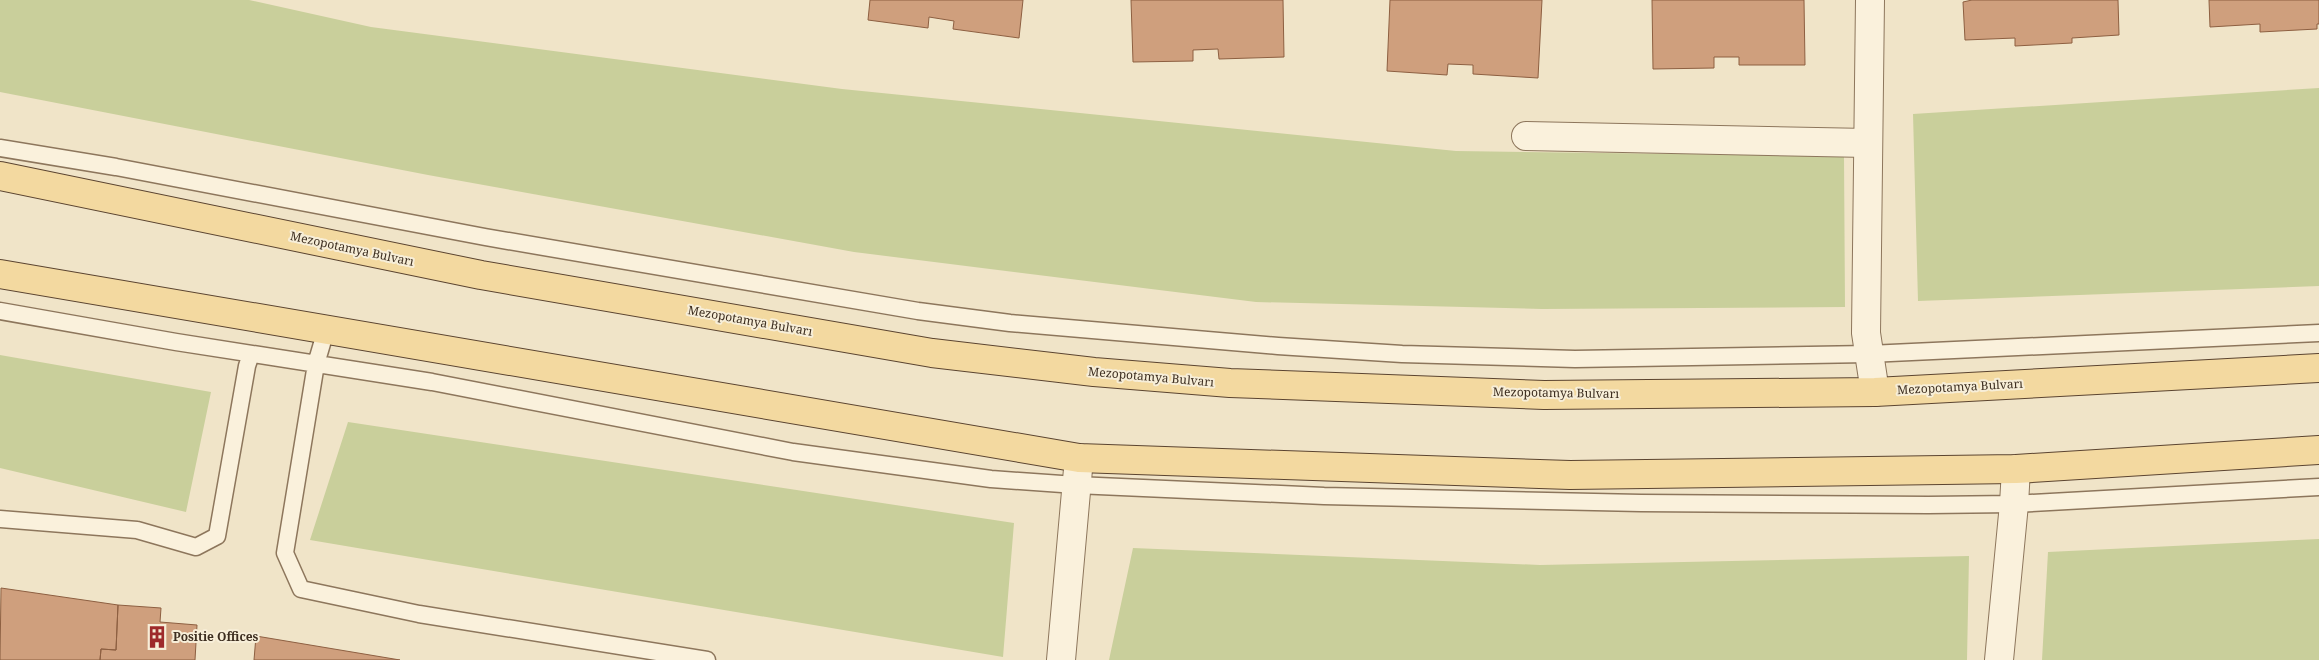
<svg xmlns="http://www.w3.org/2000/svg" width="2319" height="660" font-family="'Noto Serif',serif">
<rect width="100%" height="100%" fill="#f0e4c8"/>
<path fill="#c9cf9b" d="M0,0H249L371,27L842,89L1456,151L1844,156L1845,307L1542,309L1256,302L854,252L428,175L0,92Z
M2319,88V286L1918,301L1913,114Z
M0,355L211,392L186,512L0,468Z
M348,422L1014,523L1003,657L310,540Z
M2319,539V660H2042L2048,552Z
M1133,548L1540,565L1969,556L1967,660H1109Z"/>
<path fill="#cf9f7d" stroke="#8d5f41" d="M870,0H1023L1019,38L953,29L954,21L929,17L928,28L868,20Z
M1131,0H1283L1284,57L1219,59L1218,49L1193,50V61L1133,62Z
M1390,0H1542L1538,78L1473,74V65L1448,64L1447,75L1387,71Z
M1652,0H1804L1805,65H1739V57H1714V68L1653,69Z
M1972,0H2118L2119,35L2072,38V43L2015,46V38L1965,40L1963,2Z
M2209,0H2319V24H2317V29L2260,32V24L2210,27Z
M1,588L118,605L116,650L101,649L100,660H0Z
M118,605L161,608L160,622L197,625L195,660H100L101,649L116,650Z
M256,636L400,660H254Z"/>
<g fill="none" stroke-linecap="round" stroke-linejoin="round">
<defs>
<path id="lane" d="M0,148L116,167L485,237L918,311L1010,323L1278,346L1402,354L1575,359L1869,354L2319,333
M0,311L176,342L432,382L793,452L991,479L1076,485L1324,496L1641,503L1928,505L2014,504L2319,487
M326,330L316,364L285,553L301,589L419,614L707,660
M0,519L137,530L196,547L217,536L247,366L251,354"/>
<path id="street" d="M1870,0L1866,333L1875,392
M1526,136L1868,143
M1061,660L1079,458
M1999,660L2014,504L2016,469"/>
<path id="primary" d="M0,176L481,275L932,353L1094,372L1230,383L1544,395L1875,392L2319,368
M0,274L1079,458L1570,475L2016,469L2319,450"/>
</defs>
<use href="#lane" stroke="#8d765c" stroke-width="19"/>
<use href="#street" stroke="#8d765c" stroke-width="30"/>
<use href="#primary" stroke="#5b4430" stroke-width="30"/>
<use href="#lane" stroke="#faf1dc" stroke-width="16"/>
<use href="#street" stroke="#faf1dc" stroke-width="28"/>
<use href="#primary" stroke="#f3d9a0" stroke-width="28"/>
</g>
<defs>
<symbol id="building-bare" viewBox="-9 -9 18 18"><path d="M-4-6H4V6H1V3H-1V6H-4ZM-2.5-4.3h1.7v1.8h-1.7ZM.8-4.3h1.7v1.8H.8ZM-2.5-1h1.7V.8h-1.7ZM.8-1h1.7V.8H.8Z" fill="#9e2a2b" stroke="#f7eed8" stroke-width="2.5" paint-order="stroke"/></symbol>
</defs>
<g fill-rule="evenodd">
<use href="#building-bare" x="141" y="621" width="32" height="32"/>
</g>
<g text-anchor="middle" stroke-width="4" stroke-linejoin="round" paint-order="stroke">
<g font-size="12" fill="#3d2e20" stroke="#f7eed8">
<text transform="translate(352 249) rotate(12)" y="4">Mezopotamya Bulvarı</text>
<text transform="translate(750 321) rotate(10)" y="4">Mezopotamya Bulvarı</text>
<text transform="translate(1151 377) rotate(5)" y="4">Mezopotamya Bulvarı</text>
<text transform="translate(1960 387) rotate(-3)" y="4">Mezopotamya Bulvarı</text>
<text transform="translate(1556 393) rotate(1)" y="4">Mezopotamya Bulvarı</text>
</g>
<g font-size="12" font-weight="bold" fill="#3d2e20" stroke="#f7eed8" text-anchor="start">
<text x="173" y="641">Positie Offices</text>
</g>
</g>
</svg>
